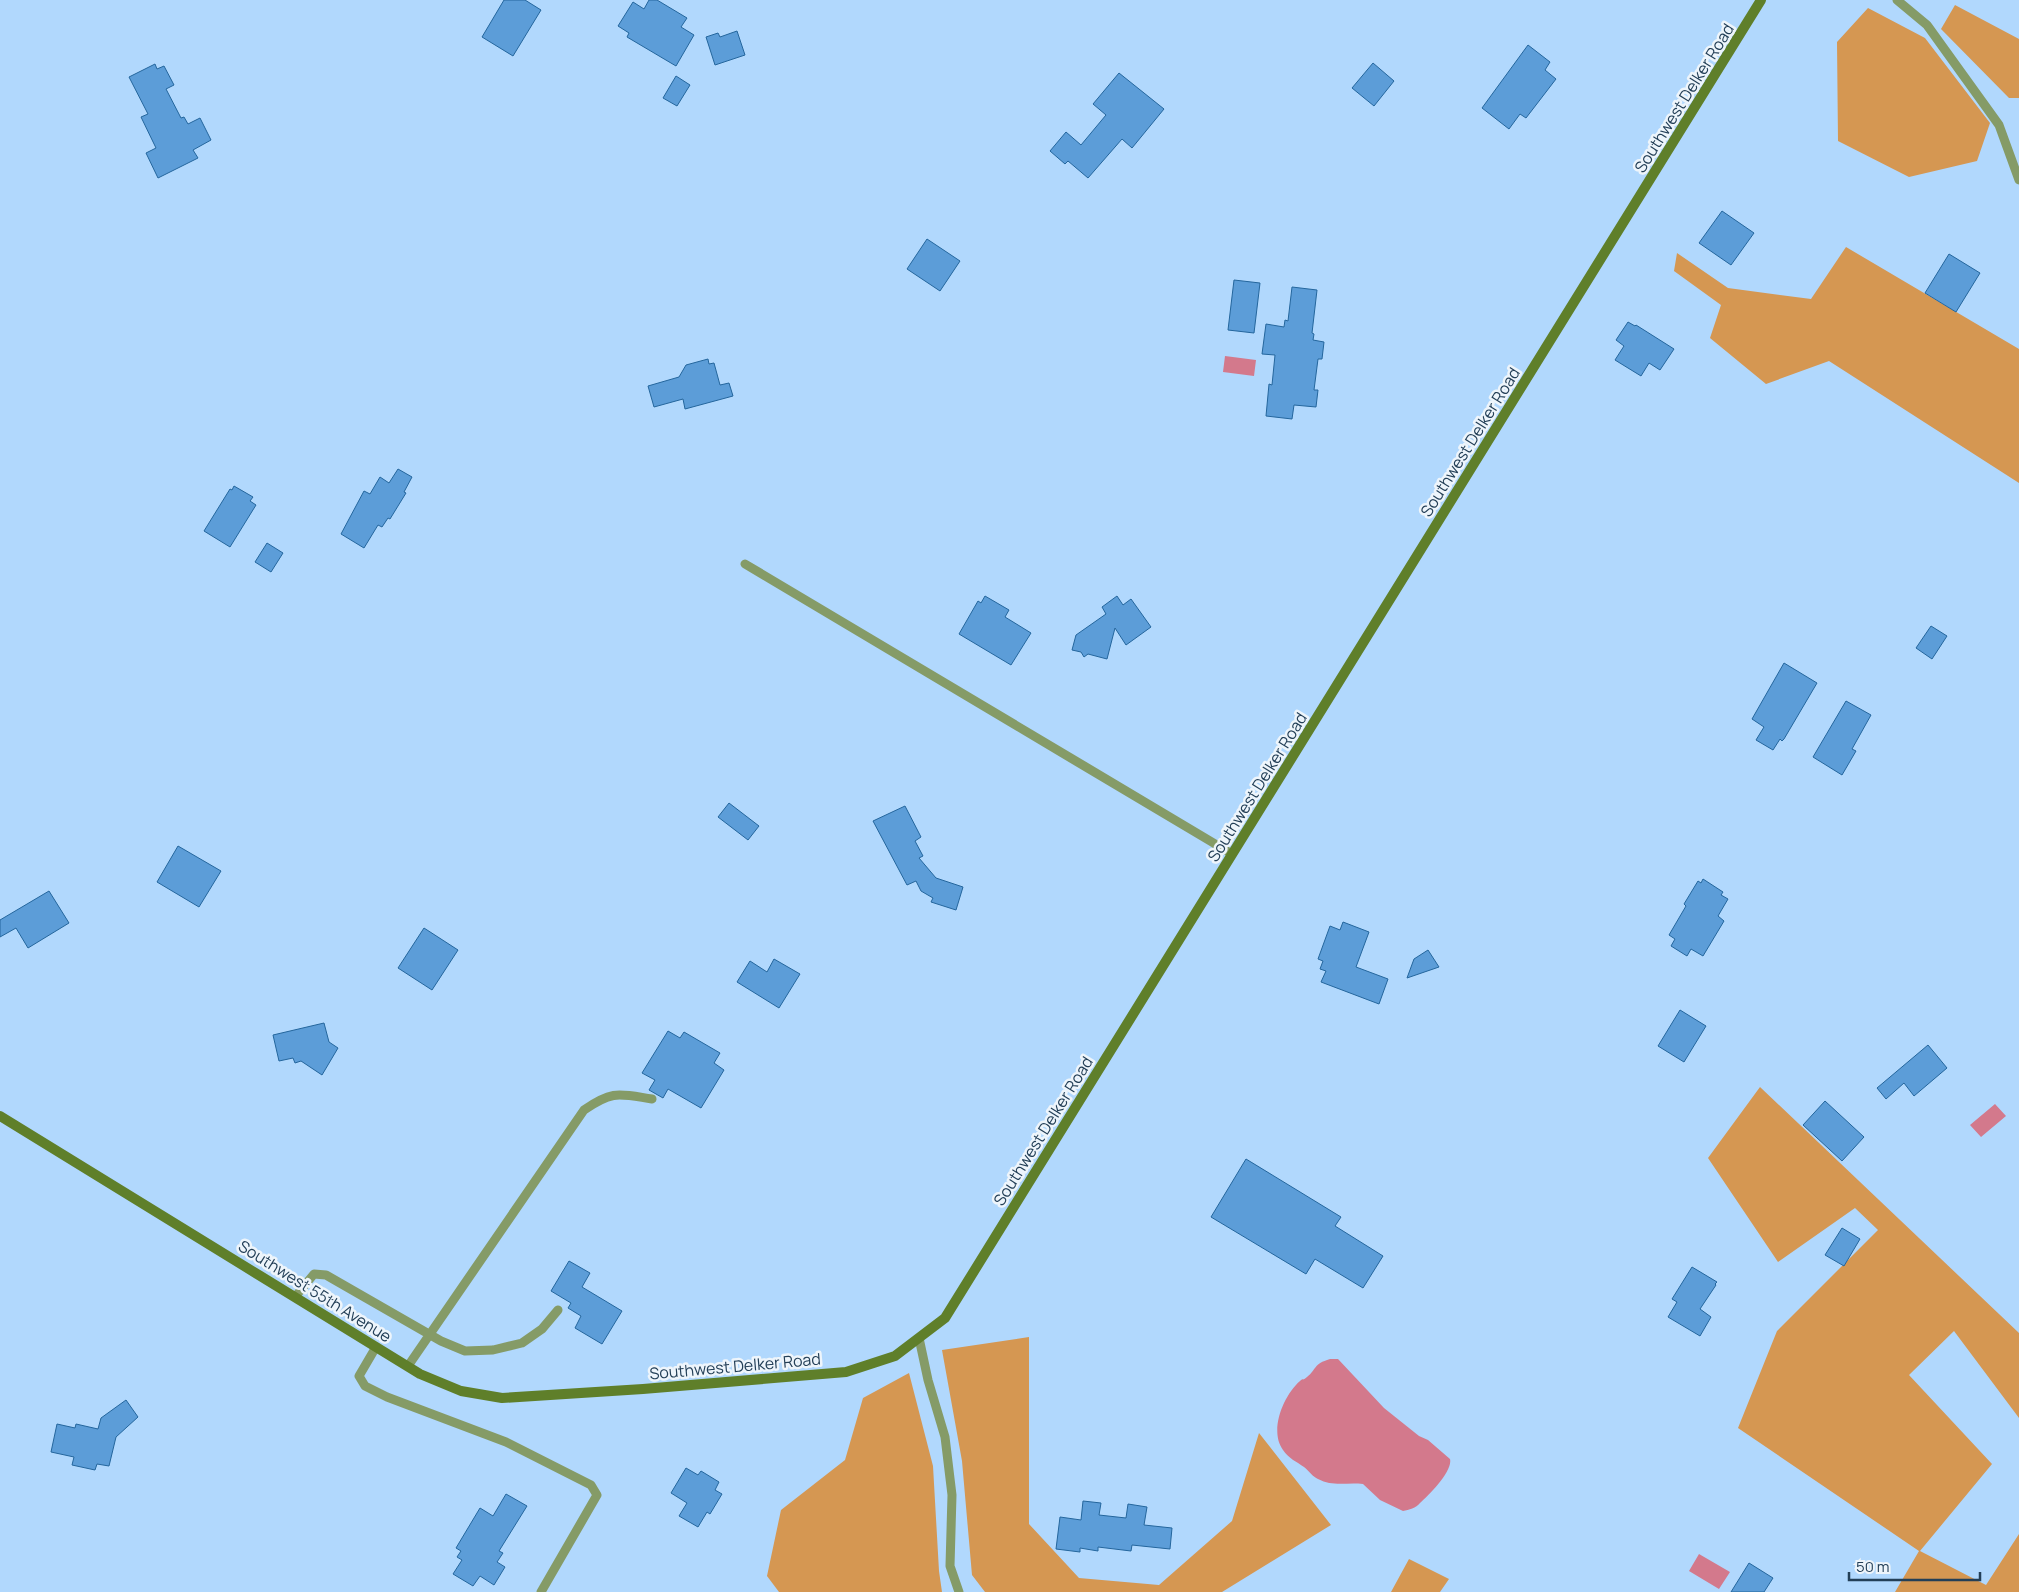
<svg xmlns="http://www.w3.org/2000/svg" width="2019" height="1592" font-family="Manrope,sans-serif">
<rect width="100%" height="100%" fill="#b1d8fd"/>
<path fill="#d59752" d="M1955,5L2019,39V98H2009L1941,29Z
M1868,8L1925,38L1990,123L1977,161L1909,177L1838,141L1837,42Z
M1846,247L2019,349V483L1829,361L1766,384L1710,338L1721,305L1674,271L1677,253L1728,288L1811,299Z
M1760,1087L2019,1333V1418L1954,1331L1909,1375L1992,1464L1920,1551L1986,1585L2019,1534V1592H1895L1919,1551L1738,1428L1777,1331L1878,1230L1855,1208L1778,1262L1708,1158Z
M1029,1337V1524L1079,1578L1159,1585L1232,1521L1259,1433L1331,1525L1222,1592H985L972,1575L962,1461L942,1350Z
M909,1373L933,1466L939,1571L942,1592H779L767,1576L781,1510L845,1460L863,1398Z
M1409,1559L1449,1579L1440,1592H1391Z"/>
<path fill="#d3798c" d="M1225,356L1256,360L1254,376L1223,372Z
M1995,1104L2006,1116L1981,1137L1970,1125Z
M1330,1359H1338L1384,1408L1419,1436L1428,1440L1450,1459C1453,1471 1429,1495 1420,1503C1416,1508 1409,1510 1403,1511L1380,1500L1363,1484C1347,1482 1333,1487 1318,1479C1313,1477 1309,1471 1304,1467C1297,1462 1288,1458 1283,1450C1269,1431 1283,1396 1300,1381C1305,1377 1301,1382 1307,1377C1317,1369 1313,1364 1330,1359Z
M1699,1554L1730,1572L1719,1589L1689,1571Z"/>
<path fill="#5c9dd8" stroke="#24669d" d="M504,0H525L541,10L513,56L482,37Z
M649,0H657L687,18L681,27L694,35L676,66L627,37L629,33L618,26L633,2L644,9Z
M737,31L745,55L715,65L706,37L718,33L720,37Z
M1528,45L1550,62L1545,70L1556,79L1526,118L1520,114L1509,129L1482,108Z
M1373,63L1394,81L1374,106L1352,88Z
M155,64L157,69L164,66L174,85L166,89L181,118L184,117L188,124L200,118L211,140L193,150L198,158L158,178L146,153L156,148L141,117L148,114L129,77Z
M1119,73L1164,109L1132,148L1122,139L1088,178L1068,161L1065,164L1050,151L1066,132L1081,145L1106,115L1093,104Z
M676,76L690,85L677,106L663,98Z
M1722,211L1754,233L1731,265L1699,243Z
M927,239L960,261L940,291L907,269Z
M1949,254L1980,273L1956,312L1925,293Z
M1234,280L1260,283L1254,333L1228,330Z
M1292,287L1317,290L1312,333L1314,334L1313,340L1324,342L1322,359H1318L1314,390H1318L1316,407L1294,405L1292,419L1266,416L1269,384L1272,385L1275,355L1262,354L1266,324L1284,327L1285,320L1288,321Z
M1628,322L1635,326L1636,325L1674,349L1660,370L1649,363L1641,376L1615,360L1624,346L1616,340Z
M708,359L709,364L714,363L720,385L729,383L733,396L685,409L683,399L654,407L648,386L679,377L686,365Z
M398,469L412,477L404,492L406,493L390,519L388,518L382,527L378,525L364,548L341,534L364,491L370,494L380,477L389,483Z
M234,486L253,497L250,501L256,505L230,547L204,531L230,489L232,490Z
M267,543L283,553L271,572L255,562Z
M985,596L1009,610L1005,617L1031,633L1011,665L959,634L978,601L981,603Z
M1117,596L1123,605L1131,599L1151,627L1126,645L1115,628L1107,659L1088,654L1084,657L1081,652L1072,650L1076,635L1106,614L1102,607Z
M1931,626L1947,636L1932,659L1916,648Z
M1784,663L1817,683L1784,739L1782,741L1780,739L1773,750L1756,740L1764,727L1752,719Z
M1846,701L1871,715L1852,749L1856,751L1842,775L1813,757Z
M729,803L759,826L748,840L718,817Z
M905,806L921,837L915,841L923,856L919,858L936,878L963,887L956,910L931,902L933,898L921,891L916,881L907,885L873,821Z
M178,846L221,871L199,907L157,882Z
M1703,879L1723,892L1721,895L1728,899L1718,916L1724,921L1703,956L1691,949L1687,956L1671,946L1675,939L1669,935L1686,906L1684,904L1698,881L1701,883Z
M49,891L69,923L28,948L16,928L0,937V920Z
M1343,922L1369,932L1356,967L1388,979L1379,1004L1321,982L1326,971L1320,969L1323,961L1318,959L1330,926L1340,930Z
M424,928L458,950L432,990L398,968Z
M1428,950L1439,967L1407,978L1414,959Z
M774,959L800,974L779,1008L737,982L750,961L767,972Z
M1680,1010L1706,1026L1684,1062L1658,1046Z
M324,1023L329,1042L338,1048L322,1075L301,1061L295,1063L293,1058L279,1061L273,1035Z
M668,1031L680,1038L684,1032L720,1053L714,1063L724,1070L701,1108L668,1089L663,1098L649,1090L655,1080L642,1073Z
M1928,1045L1947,1068L1914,1096L1904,1083L1886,1099L1877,1088Z
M1825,1101L1864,1137L1842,1161L1803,1125Z
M1246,1159L1341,1217L1335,1226L1383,1256L1363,1288L1315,1259L1306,1274L1211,1217Z
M1842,1228L1860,1239L1844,1266L1825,1255Z
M569,1261L590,1273L582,1287L622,1311L602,1344L575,1328L581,1316L568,1308L571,1303L551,1291Z
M1692,1267L1717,1282L1715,1284L1716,1285L1700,1309L1711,1317L1700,1336L1668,1317L1677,1302L1672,1299Z
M126,1400L138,1417L116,1437L109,1466L97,1464L95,1470L72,1465L74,1457L51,1452L57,1424L75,1428L76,1424L98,1429L101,1418Z
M686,1468L698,1475L701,1471L719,1482L715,1490L722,1494L710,1514L707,1512L698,1527L679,1516L687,1503L671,1493Z
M506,1494L527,1506L499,1551L503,1553L497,1562L505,1567L494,1585L480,1576L473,1586L453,1574L462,1560L457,1557L461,1551L456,1548L480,1508L493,1516Z
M1083,1501L1101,1503L1099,1515L1126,1518L1128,1504L1147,1507L1144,1525L1172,1528L1170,1549L1132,1545L1131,1551L1098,1547V1551L1080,1548V1552L1056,1549L1060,1517L1081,1520Z
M1749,1563L1773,1578L1764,1592H1731Z"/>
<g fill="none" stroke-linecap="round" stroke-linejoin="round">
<path stroke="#859b67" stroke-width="9" d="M1897,0L1927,25L1999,125L2019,180
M745,564L1232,854
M295,1297L314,1274L326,1275L441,1341L465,1351L493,1350L522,1343L542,1329L558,1310
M919,1338L928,1380L945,1437L952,1495L950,1566L959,1592
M376,1347L359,1376L365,1386L387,1397L506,1442L591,1485L597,1495L541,1592
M408,1366L584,1110C613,1090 619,1094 652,1099"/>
<path stroke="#5f7f2a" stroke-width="10" d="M0,1116L420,1374L461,1391L502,1398L643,1389L846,1372L895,1356L945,1318L1761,0"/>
</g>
<g text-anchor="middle" stroke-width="5" stroke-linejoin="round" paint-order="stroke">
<g font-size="16" fill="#233f57" stroke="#eef5fb">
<text transform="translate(1684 98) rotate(-58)" y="6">Southwest Delker Road</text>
<text transform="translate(1470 442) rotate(-58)" y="6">Southwest Delker Road</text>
<text transform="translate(1257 787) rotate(-58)" y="6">Southwest Delker Road</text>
<text transform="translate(1043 1131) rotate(-58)" y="6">Southwest Delker Road</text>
<text transform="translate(315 1291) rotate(32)" y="6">Southwest 55th Avenue</text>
<text transform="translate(735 1366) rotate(-5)" y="6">Southwest Delker Road</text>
</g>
</g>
<path d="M1849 1572v8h131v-8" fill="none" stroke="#233f57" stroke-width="2.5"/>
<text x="1856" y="1572" font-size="15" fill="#233f57" stroke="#eef5fb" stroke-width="4" paint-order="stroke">50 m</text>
</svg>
